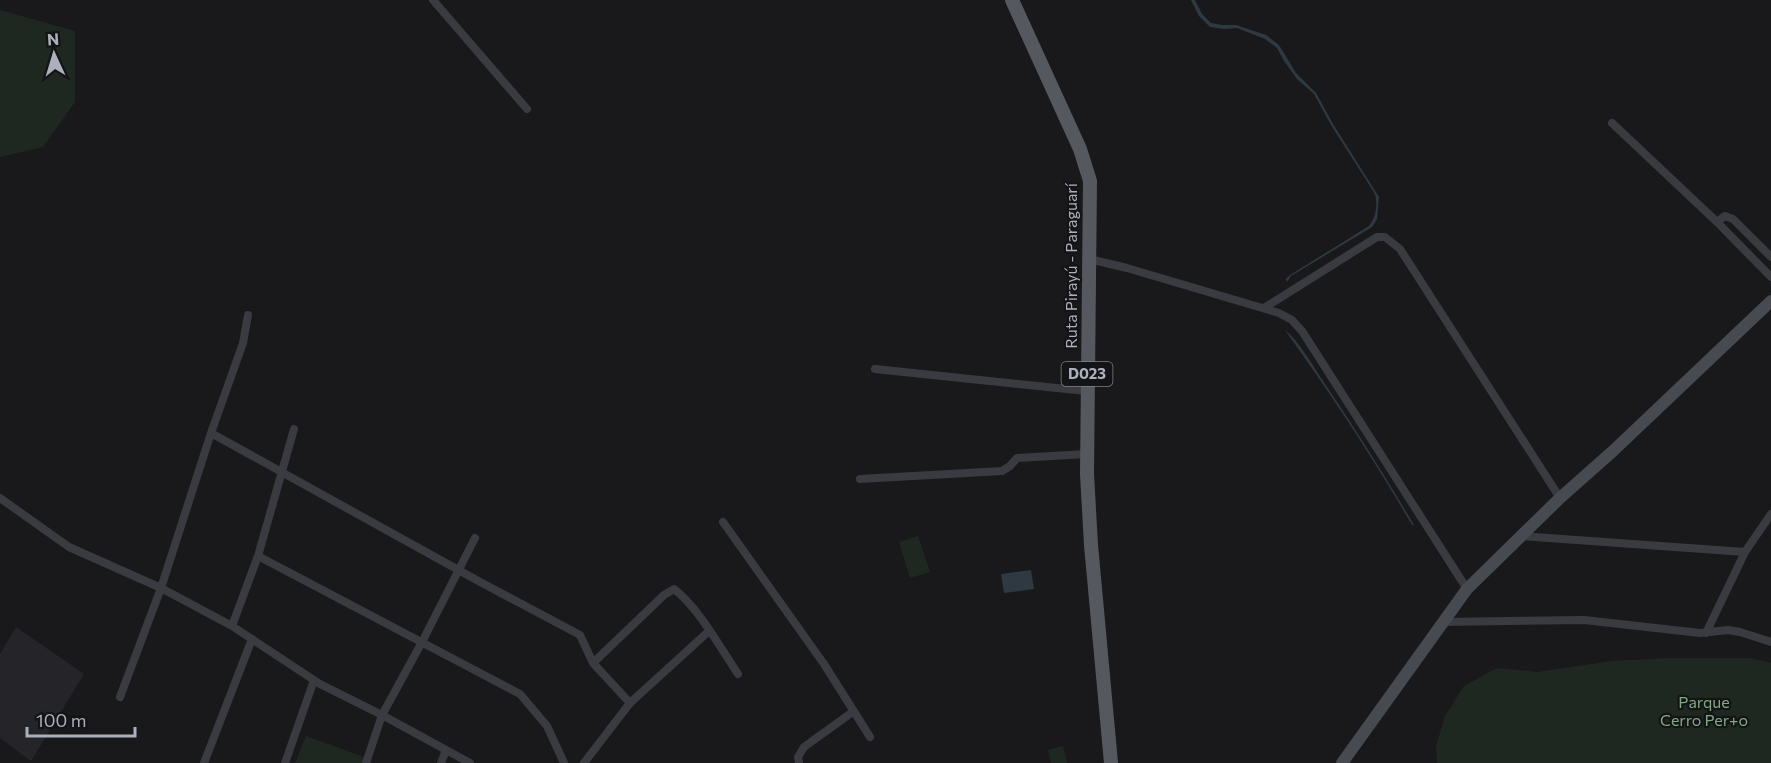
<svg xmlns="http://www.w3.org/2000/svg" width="1771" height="763" font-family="Commissioner,sans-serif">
<rect width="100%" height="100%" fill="#19191c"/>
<path fill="#252529" d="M16,627L84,674L31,761L0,738V654Z"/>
<path fill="#1f2820" d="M0,10L75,31V102L43,147L0,157Z
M918,536L930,572L910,578L899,542Z
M1668,658H1750L1771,663V763H1437L1436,746L1445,716L1464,686L1497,668L1537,672L1612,661Z
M306,736L364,757L362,763H295Z
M1063,746L1067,763H1051L1048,750Z"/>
<path fill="#2e3941" d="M1191,0H1195L1202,14L1211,23L1222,25H1236L1266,35L1279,45L1296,73L1316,93L1333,124L1379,197L1377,219L1372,227L1291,276L1287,282L1286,279L1290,275L1369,226C1376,217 1378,205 1375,194L1331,125L1314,94L1297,79L1284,61L1277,48L1265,39L1237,28L1224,29L1210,27L1199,16Z
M1285,330C1298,340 1313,366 1323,381C1355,428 1385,476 1414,525H1412C1373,458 1331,394 1285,330Z
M1031,570L1034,589L1004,593L1001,574Z"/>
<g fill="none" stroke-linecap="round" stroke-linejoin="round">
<path stroke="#3a3b41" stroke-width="8" d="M433,0L527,109
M1612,123L1717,222L1771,277
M1717,222L1725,216L1733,219L1771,257
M1089,259L1127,268L1279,313L1292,320L1302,331L1467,589
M1264,308L1377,237H1385L1400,249L1560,498
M875,369L1086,391
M211,433L482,583L580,635L593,663L630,703
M860,479L1002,471L1010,466L1017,458L1087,454
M0,498L69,547L161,588L232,626L320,684L382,715L470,763
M723,522L824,664L870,737
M1521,536L1745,552
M258,556L520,694L547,726L564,763
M1442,622L1584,620L1700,633L1728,630L1740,632L1771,642
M232,626L258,556L294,429
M1706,633L1745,552L1771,514
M593,663L664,595L674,589C698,607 721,649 738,674
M120,697L161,588L211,433L243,343L248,315
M204,763L252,639
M285,763L314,680
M366,763L382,715L422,642L475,538
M441,763L446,750
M584,763L630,703L709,631
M799,763L798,757L804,747L854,711"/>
<path stroke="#484a51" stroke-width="12" d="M1342,763L1467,589L1560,498L1613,451L1771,301"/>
<path stroke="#565860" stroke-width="14" d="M1012,0L1080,149L1090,181L1087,474L1091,545L1111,763"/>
</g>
<g text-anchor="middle" stroke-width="4.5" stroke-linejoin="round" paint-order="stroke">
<rect fill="#141417" stroke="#7e818a" stroke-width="1.5" x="1061.5" y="362" width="51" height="24" rx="4.5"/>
<g font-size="15" font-weight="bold" fill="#abb0bc">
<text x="1087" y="379">D023</text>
</g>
<g font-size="16" fill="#abb0bc" stroke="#141417">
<text transform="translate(1071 266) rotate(-90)" y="6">Ruta Pirayú - Paraguarí</text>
</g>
<g font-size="16" fill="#81a884" stroke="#141417">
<text x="1704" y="708">Parque<tspan x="1704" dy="18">Cerro Per+o</tspan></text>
</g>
</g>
<g transform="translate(54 54) rotate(356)" stroke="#141417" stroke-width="4.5" paint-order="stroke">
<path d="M0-4.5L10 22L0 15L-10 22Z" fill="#abb0bc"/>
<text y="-9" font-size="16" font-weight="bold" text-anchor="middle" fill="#abb0bc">N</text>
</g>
<path d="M27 727v9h108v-9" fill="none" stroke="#abb0bc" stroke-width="3"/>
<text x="36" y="727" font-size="18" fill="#abb0bc" stroke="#141417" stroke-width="4.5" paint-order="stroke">100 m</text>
</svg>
